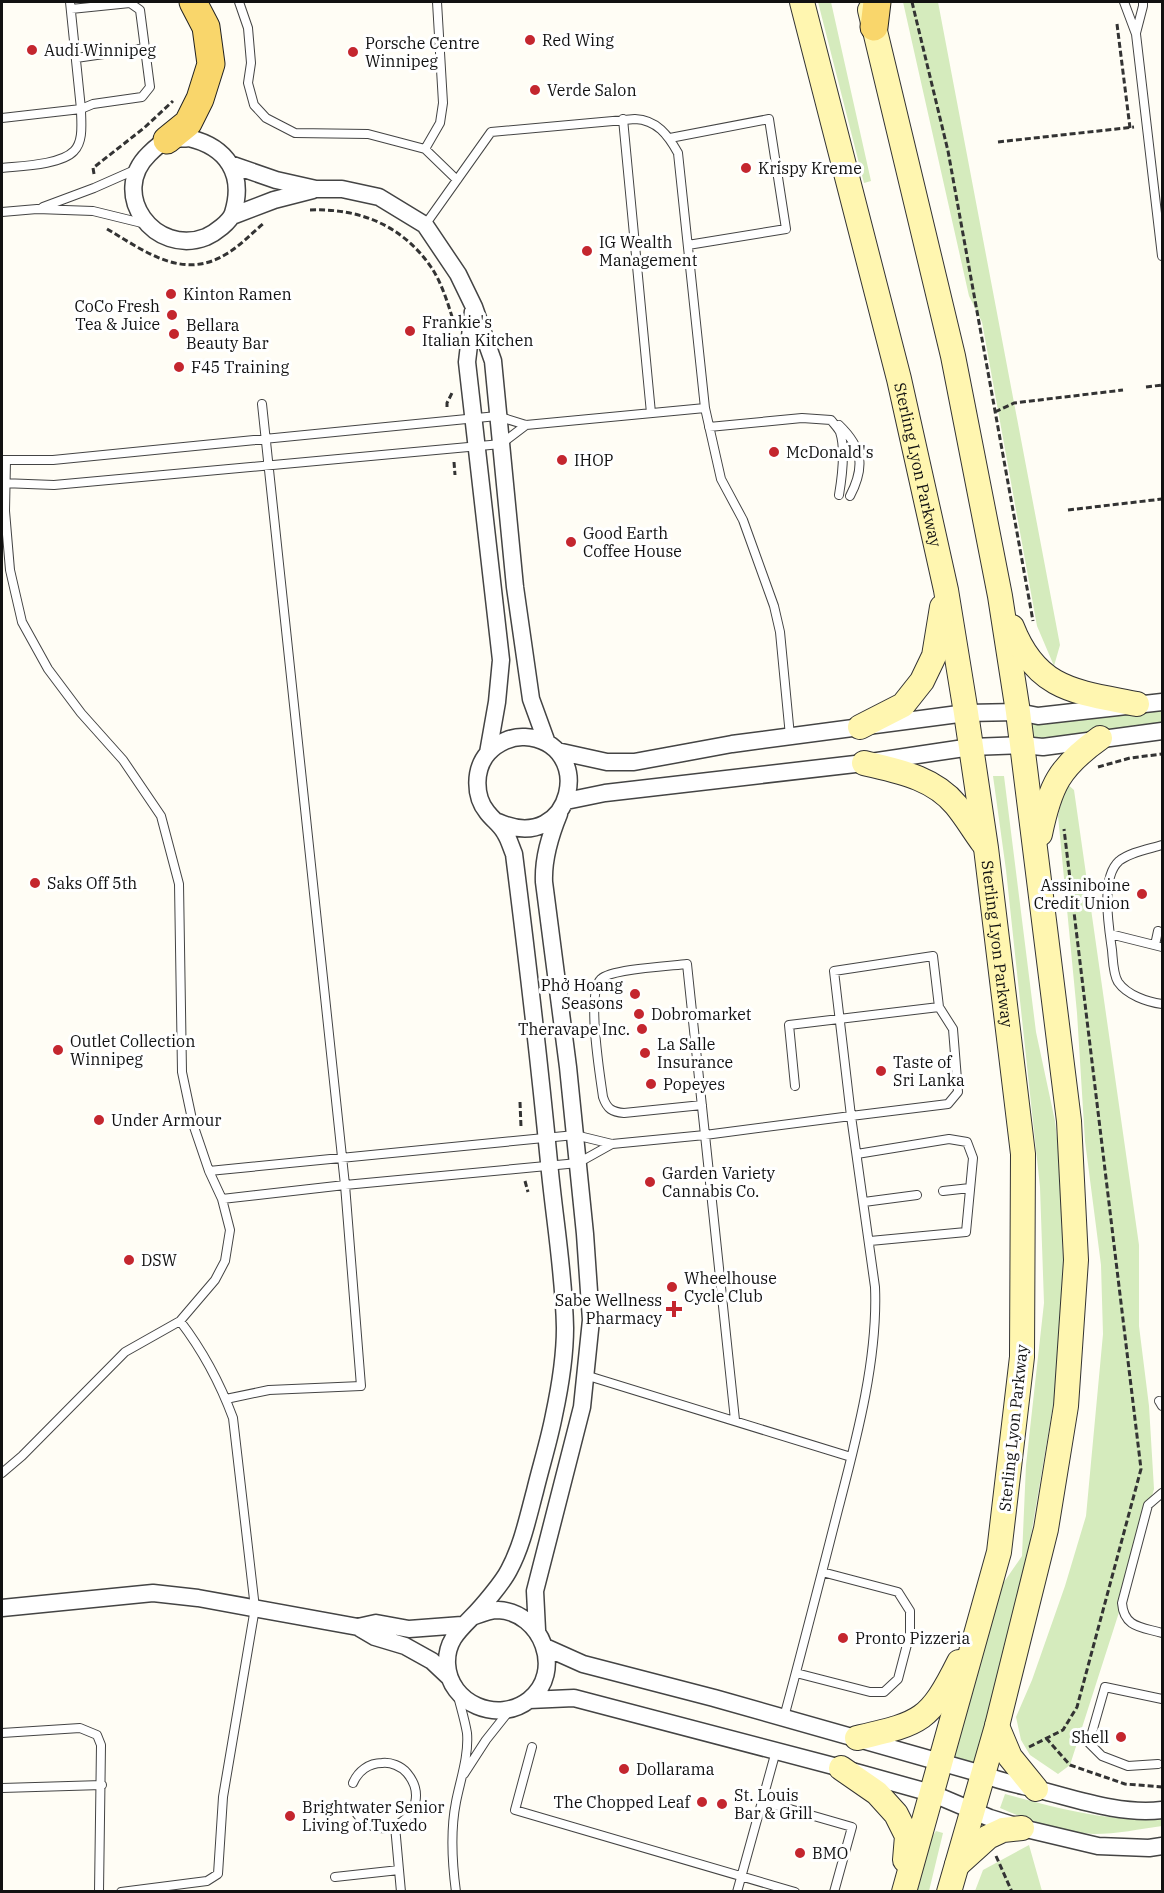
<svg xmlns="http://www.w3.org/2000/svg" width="1164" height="1893" font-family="'IBM Plex Serif',serif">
<rect width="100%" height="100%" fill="#fffdf5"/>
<path fill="#d5ebbd" d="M818,2H831L871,181L864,183Z
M903,2H938L1060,645L1054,666L1037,626L982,322L969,296Z
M1162,702V731L1022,745L1018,712Z
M993,776H1004L1036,1032L1055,1121L1059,1156L1063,1258L1061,1325L1057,1382L1027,1559L982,1774L941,1762L984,1611L1022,1556L1026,1465L1044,1303L1040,1187L1006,870Z
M1066,783L1074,790L1139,1245V1326L1149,1406L1154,1489L1122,1603L1070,1765L1058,1774L1030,1755L1021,1740L1016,1717L1032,1680L1065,1586L1086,1516L1103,1334L1101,1265L1085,1141L1077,1013L1058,816Z
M1005,1794C1057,1808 1107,1822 1162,1819V1826C1140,1829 1117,1834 1094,1834C1063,1833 1028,1820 1000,1808Z
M936,1831L943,1833L929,1891L916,1892L930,1840Z
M1029,1845L1042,1891H975L983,1870Z"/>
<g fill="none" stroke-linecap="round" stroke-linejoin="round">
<defs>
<path id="lane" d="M239,2L248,28L251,63L248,83L254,105L266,118L295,133L368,134L425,149L457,180
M1124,2L1136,34L1162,256
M1136,33L1143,6V2
M76,58L145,48
M2,118L81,109L70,2
M623,119L651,413
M670,138L769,119L786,229L688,245
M425,149L440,123L443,103L437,2
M2,168C20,166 61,165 74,151C84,141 81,122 81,109L93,104L142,97L150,87L140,10L130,3L71,9
M43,207L94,188L137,169
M2,212L37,209L93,211L146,224
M425,225L491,132L635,119C657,120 668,135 678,153L705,408L721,479L743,520L774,606L780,632L790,736
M839,425C863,448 865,467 850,496
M709,427L802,418L831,420C834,424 838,428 840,432C846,450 842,477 839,495
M2,460H53L497,416L526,425L705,408
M2,483L54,485L501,444L526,425
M1162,845C1149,849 1130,852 1119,861C1100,878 1109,928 1112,950C1113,960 1113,974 1118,982C1127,995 1147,1002 1162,1004
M1110,934L1162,947
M1155,945L1158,931
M795,1086L789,1025L939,1007L933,956L834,971L851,1116L948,1104L958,1092L953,1029L939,1007
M702,1105L624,1113C612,1112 607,1109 603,1097C600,1075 586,993 601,979C611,969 671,966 687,964L735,1420
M857,1154L949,1139L967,1142L973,1158L966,1232L870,1241
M209,1171L575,1135L612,1144L705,1135L851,1116L875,1287C878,1358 857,1437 839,1506C821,1576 803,1647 784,1717
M943,1191L970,1188
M222,1199L345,1185L578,1163L612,1144
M864,1202L917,1195
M585,1375L851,1457
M226,1399L269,1390L361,1386L345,1185L262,404
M1159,1401L1162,1406
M2,1473L22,1456L125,1352L180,1321L215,1280L225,1261L230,1230L222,1199L209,1171L193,1124L182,1072L179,884L161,816L123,760L81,713L48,669L22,622L10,570L5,511L6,460
M1162,1493L1148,1505L1122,1603C1124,1628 1142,1627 1162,1633
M796,1673L870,1692H884L898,1679L910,1633V1611L898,1592L822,1572
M2,1733L80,1728L97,1735L101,1745L99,1892
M532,1747L515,1810L795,1892
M1158,1764L1128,1766L1102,1756L1089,1743L1105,1687L1162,1699
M464,1774L486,1740L509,1711
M2,1788L102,1785
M762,1801L852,1827L834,1892
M352,1806C377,1856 439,1811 407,1773C401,1766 391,1762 382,1763C369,1763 358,1771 353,1783
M395,1826L401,1892
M335,1877L399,1870
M121,1892L207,1881L218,1874L223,1797L255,1608L233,1418C220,1383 203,1351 180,1321
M456,1892C452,1862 450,1832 456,1802C460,1781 469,1756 467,1733C465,1721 461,1708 458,1696
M737,1892L776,1751"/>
<path id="street" d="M189,138C227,147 245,174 233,213C230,222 215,233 206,237C155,257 108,194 149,154C154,149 160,143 167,140C173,138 182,139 189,138Z
M230,164L276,180L316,189H342L379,197L425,225L458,274L474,307L493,361L515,587L531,699L547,743
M232,216L274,200L313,190
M473,311L467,362L501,660L497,702L488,753
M557,751L607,762H634L732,744L966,713L1018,712L1038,716L1162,702
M566,801L605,793L864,763L971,747L1022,745L1043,747L1162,731
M2,1608L153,1593L198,1598L358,1627L375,1637L405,1646L432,1661L449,1677
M472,1617C480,1614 489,1610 498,1610C542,1612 565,1672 529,1700C498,1724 449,1704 447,1664C446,1642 458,1631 472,1617C482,1607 503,1582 509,1570C522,1546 528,1517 535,1491C541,1466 549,1441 554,1415C560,1387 565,1356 565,1328C564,1272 554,1217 549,1162C539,1059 527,957 514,854C511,847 509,839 505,833C500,824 493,820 487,812C474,796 474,769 488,753C497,743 512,736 525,737C597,742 574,856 498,822
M358,1627L376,1623L409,1629L462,1625
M537,1630L535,1591L582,1407L591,1320L585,1234L568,1067L544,882C543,858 550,836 559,814
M545,1647L583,1664L714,1698L982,1774C1001,1782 1020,1785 1040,1790C1079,1800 1122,1815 1162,1810
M529,1700L574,1698L841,1768L931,1793L990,1818L1022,1828L1098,1846L1149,1848L1162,1846"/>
<g id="secondary">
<path id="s1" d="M802,2L899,379L946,590L966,713L986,848L1023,1154L1022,1357L999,1552L904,1892"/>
<path d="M870,10L953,356L1000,596L1018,712L1069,1121L1076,1260L1066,1406L1046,1529L997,1726L949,1892"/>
<path d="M1012,627C1037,691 1077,692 1137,704"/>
<path d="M860,727L903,705L922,681L934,656L942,607"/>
<path d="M864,763C897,771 933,777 956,805C966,817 974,831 983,843"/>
<path d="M1040,834C1050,786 1059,767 1100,738"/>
<path d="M997,1726L1010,1757L1036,1789"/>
<path d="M857,1738C921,1723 929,1722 959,1662"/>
<path d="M841,1768L877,1793L896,1814L907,1836L905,1860"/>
<path d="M957,1865L988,1837L1003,1830L1022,1828"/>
</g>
<path id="primary" d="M874,27L877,2
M167,140L188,123L200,99L211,64L206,27L193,2"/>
</defs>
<use href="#lane" stroke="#444" stroke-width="10"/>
<use href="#street" stroke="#444" stroke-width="19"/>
<use href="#secondary" stroke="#333" stroke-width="26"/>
<use href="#primary" stroke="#222" stroke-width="29"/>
<path stroke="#333" stroke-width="3" stroke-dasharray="6 3" stroke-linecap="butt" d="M912,2L948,151L1033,621
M1117,24L1130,128
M998,142L1134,127
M94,174L93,168L144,128L173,101
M310,210C359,208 402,225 431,267C442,283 448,304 454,323
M107,229C145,251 183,282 228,253C241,245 252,233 264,223
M1146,387L1162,385
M447,407V403L453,391
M995,412L1014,403L1123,390
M454,462L455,475
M1068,510L1162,499
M1098,767L1130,758L1162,754
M520,1102L521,1127
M525,1181L528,1192
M1046,1738L1070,1765L1125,1784L1162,1787
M1029,1747L1063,1730L1077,1707L1141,1469L1064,829
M996,1856L1012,1892"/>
<use href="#lane" stroke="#fff" stroke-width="8"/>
<use href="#street" stroke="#fff" stroke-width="16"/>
<use href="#secondary" stroke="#fff6b0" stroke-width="24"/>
<use href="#primary" stroke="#f9d66b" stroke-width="27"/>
</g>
<g fill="#c4262e" stroke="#fff" stroke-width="2">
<circle cx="530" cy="40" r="6"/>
<circle cx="32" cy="50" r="6"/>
<circle cx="353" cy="52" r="6"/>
<circle cx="535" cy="90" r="6"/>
<circle cx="746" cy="168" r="6"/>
<circle cx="587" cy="251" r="6"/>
<circle cx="171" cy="294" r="6"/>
<circle cx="172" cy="315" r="6"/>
<circle cx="410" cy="331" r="6"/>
<circle cx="174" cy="334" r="6"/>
<circle cx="179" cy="367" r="6"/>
<circle cx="774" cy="452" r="6"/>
<circle cx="562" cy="460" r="6"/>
<circle cx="571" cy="542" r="6"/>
<circle cx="35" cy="883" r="6"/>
<circle cx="1142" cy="894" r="6"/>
<circle cx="635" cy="994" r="6"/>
<circle cx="639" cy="1014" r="6"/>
<circle cx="642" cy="1029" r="6"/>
<circle cx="58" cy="1050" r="6"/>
<circle cx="645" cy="1053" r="6"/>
<circle cx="881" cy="1071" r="6"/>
<circle cx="651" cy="1084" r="6"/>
<circle cx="99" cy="1120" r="6"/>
<circle cx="650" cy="1182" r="6"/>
<circle cx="129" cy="1260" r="6"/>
<circle cx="672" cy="1287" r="6"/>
<path d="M671 1300h6v6h6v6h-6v6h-6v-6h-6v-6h6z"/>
<circle cx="843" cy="1638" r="6"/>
<circle cx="1121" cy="1737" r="6"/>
<circle cx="624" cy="1769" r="6"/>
<circle cx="702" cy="1802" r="6"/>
<circle cx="722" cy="1804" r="6"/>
<circle cx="290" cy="1816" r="6"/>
<circle cx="800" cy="1853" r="6"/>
</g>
<g text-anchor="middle" stroke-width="6" stroke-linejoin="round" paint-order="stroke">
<g font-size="16" fill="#111" stroke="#fff" text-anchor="start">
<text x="542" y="46">Red Wing</text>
<text x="365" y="49">Porsche Centre<tspan x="365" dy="18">Winnipeg</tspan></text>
<text x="44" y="56">Audi Winnipeg</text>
<text x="547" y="96">Verde Salon</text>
<text x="758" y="174">Krispy Kreme</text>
<text x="599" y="248">IG Wealth<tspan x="599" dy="18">Management</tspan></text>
<text x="183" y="300">Kinton Ramen</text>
<text x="160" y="312" text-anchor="end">CoCo Fresh<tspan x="160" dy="18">Tea &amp; Juice</tspan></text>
<text x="422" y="328">Frankie's<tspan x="422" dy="18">Italian Kitchen</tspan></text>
<text x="186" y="331">Bellara<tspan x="186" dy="18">Beauty Bar</tspan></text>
<text x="191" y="373">F45 Training</text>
<text x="786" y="458">McDonald's</text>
<text x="574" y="466">IHOP</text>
<text x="583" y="539">Good Earth<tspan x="583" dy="18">Coffee House</tspan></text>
<text x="47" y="889">Saks Off 5th</text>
<text x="1130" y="891" text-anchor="end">Assiniboine<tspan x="1130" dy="18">Credit Union</tspan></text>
<text x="623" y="991" text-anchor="end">Phở Hoang<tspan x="623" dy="18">Seasons</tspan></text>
<text x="651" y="1020">Dobromarket</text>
<text x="630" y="1035" text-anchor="end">Theravape Inc.</text>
<text x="70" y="1047">Outlet Collection<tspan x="70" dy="18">Winnipeg</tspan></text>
<text x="657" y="1050">La Salle<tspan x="657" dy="18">Insurance</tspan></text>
<text x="893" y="1068">Taste of<tspan x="893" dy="18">Sri Lanka</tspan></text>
<text x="663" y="1090">Popeyes</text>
<text x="111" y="1126">Under Armour</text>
<text x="662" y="1179">Garden Variety<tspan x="662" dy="18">Cannabis Co.</tspan></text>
<text x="141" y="1266">DSW</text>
<text x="684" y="1284">Wheelhouse<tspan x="684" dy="18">Cycle Club</tspan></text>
<text x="662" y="1306" text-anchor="end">Sabe Wellness<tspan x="662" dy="18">Pharmacy</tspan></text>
<text x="855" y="1644">Pronto Pizzeria</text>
<text x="1109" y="1743" text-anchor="end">Shell</text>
<text x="636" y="1775">Dollarama</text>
<text x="734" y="1801">St. Louis<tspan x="734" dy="18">Bar &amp; Grill</tspan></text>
<text x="690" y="1808" text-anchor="end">The Chopped Leaf</text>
<text x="302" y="1813">Brightwater Senior<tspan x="302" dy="18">Living of Tuxedo</tspan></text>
<text x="812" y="1859">BMO</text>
</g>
<g font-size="16" fill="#111" stroke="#fff">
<text dy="6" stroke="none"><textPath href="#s1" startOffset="477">Sterling Lyon Parkway</textPath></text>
<text dy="6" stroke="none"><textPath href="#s1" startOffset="963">Sterling Lyon Parkway</textPath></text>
<text transform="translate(1013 1428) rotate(-84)" y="6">Sterling Lyon Parkway</text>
</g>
</g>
<rect width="1164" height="1893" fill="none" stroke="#111111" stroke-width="6"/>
</svg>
